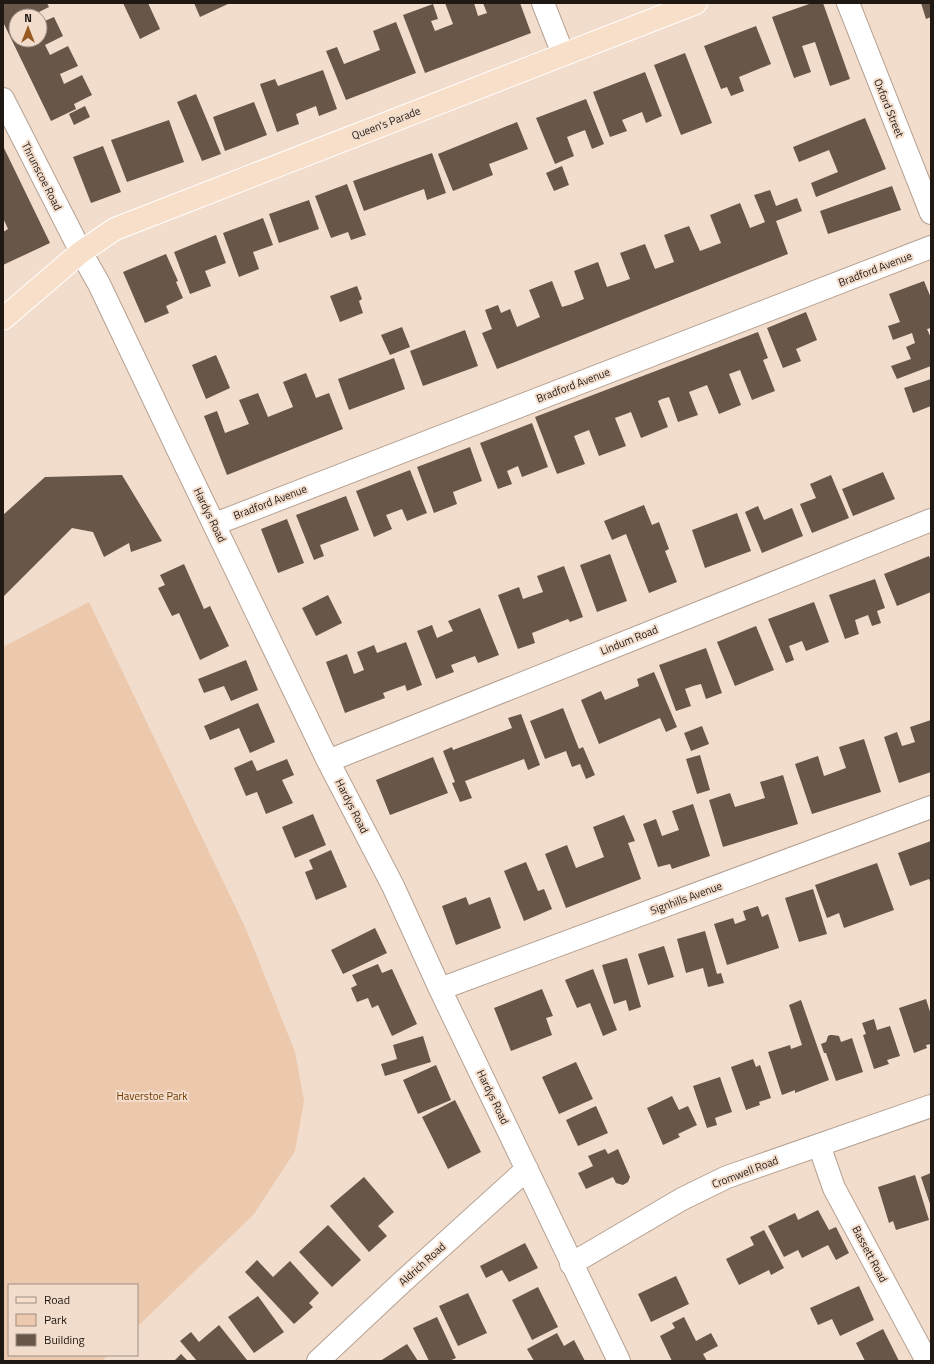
<svg xmlns="http://www.w3.org/2000/svg" width="934" height="1364" font-family="'Titillium Web',sans-serif">
<rect width="100%" height="100%" fill="#f2ddcd"/>
<path fill="#ecc8ac" d="M89,602L246,929L295,1052L304,1101L295,1151L254,1214L137,1327V1285H9V1355H108L102,1361H3V647Z"/>
<path fill="#685648" d="M3,3H47L49,7L31,16H16V40H40V23L54,17L63,36L45,45L50,55L68,46L78,66L60,74L64,84L82,75L92,95L74,104L76,109L51,121L3,22Z
M123,3H148L160,29L140,39Z
M194,3H230L200,17Z
M445,3H474L478,16L487,13L483,3H520L531,33L425,73L403,15L433,4L438,19L431,21L435,31L453,24Z
M812,3H823L850,79L830,86L815,42L802,46L811,72L794,78L772,17Z
M921,3H931V17L926,19Z
M396,22L416,73L346,100L326,51L337,47L344,64L380,50L373,31Z
M756,26L771,64L739,77L744,91L731,96L727,87L721,89L704,46Z
M685,53L712,123L681,135L654,65Z
M323,70L337,109L319,116L316,106L296,114L299,124L277,132L260,84L275,79L278,86Z
M645,72L662,116L646,123L642,112L622,120L627,131L610,137L593,92Z
M196,94L221,154L202,161L177,102Z
M586,99L604,144L592,149L585,130L567,137L574,156L555,164L536,118Z
M254,102L267,135L225,151L213,117Z
M85,106L90,117L74,125L69,114Z
M865,118L886,169L816,197L811,183L838,172L829,150L799,162L793,147Z
M169,120L184,162L127,182L111,140Z
M517,122L528,149L489,164L493,175L453,191L438,154Z
M3,146L50,243L3,265V232L8,229L3,218Z
M103,146L121,192L91,203L73,157Z
M432,153L446,193L427,200L424,189L364,211L353,181Z
M562,166L569,185L554,191L546,173Z
M347,184L366,235L351,240L348,232L331,238L315,196Z
M892,186L901,210L828,234L820,211Z
M770,190L776,206L797,198L802,211L776,221L788,254L497,369L482,333L492,329L485,310L498,305L501,313L510,309L517,327L540,317L529,290L552,281L562,307L572,304L584,299L574,271L598,262L607,287L630,279L620,253L645,244L655,269L674,262L664,235L689,226L700,251L721,243L710,215L740,203L750,228L765,222L754,195Z
M309,200L319,229L279,243L269,214Z
M263,218L273,245L253,252L259,269L239,277L223,233Z
M216,235L226,263L205,271L211,286L190,294L174,252Z
M166,254L178,281L176,282L183,298L166,306L169,313L145,323L123,272Z
M924,281L931,298V328L927,329L931,338V366L897,379L891,366L911,359L906,347L915,343L912,333L893,340L888,326L900,322L889,294Z
M357,286L362,299L359,301L363,313L340,322L330,296Z
M806,312L817,340L796,349L801,361L783,368L767,328Z
M402,327L410,347L390,355L381,335Z
M465,330L478,366L423,386L410,351Z
M758,332L768,358L763,360L775,391L752,400L740,370L729,374L741,405L719,414L707,385L689,392L698,415L678,422L669,397L662,399L658,401L668,427L641,438L631,412L615,418L626,446L599,456L589,430L574,436L585,464L557,474L535,417Z
M216,355L230,388L206,399L192,365Z
M394,358L405,389L349,410L338,379Z
M306,373L316,398L329,393L343,429L227,475L204,416L217,411L225,433L249,424L239,400L250,396L258,393L268,417L293,407L283,382Z
M931,379V406L913,413L904,388Z
M532,423L548,467L522,477L518,466L507,471L512,484L498,489L480,443Z
M470,447L482,481L453,492L457,504L434,513L417,467Z
M410,470L427,513L407,521L402,509L386,515L392,529L374,537L356,491Z
M883,472L895,499L853,516L842,489Z
M122,475L162,541L131,552L129,543L104,557L93,532L72,528L3,597V515L45,477Z
M831,475L849,518L812,533L800,504L816,498L810,484Z
M346,496L359,530L320,545L324,556L314,560L296,515Z
M644,505L652,525L659,522L669,549L665,551L677,582L649,593L626,534L612,540L604,521Z
M758,506L764,520L792,508L803,536L762,553L745,512Z
M737,513L751,551L705,568L692,530Z
M287,519L304,563L278,573L261,529Z
M610,554L627,601L597,612L580,565Z
M929,556L931,561V592L897,606L884,574Z
M184,564L204,609L210,606L229,646L200,660L179,613L172,616L158,588L165,585L160,575Z
M564,566L583,617L570,622L568,619L532,633L535,643L518,649L498,595L519,587L523,599L543,592L537,576Z
M875,579L885,608L877,611L881,623L872,626L868,615L855,620L859,634L845,639L829,595Z
M328,595L342,623L316,636L302,608Z
M814,602L829,642L806,651L802,641L789,646L794,660L786,663L768,619Z
M480,608L499,655L478,663L475,656L451,665L454,672L436,679L417,631L432,625L437,638L453,631L448,621Z
M756,626L774,670L735,686L717,642Z
M406,642L422,685L407,691L405,685L383,693L385,698L345,713L326,662L347,654L354,674L364,670L357,652L374,645L377,653Z
M706,648L722,693L706,699L701,684L693,686L685,689L691,706L676,711L659,665Z
M246,660L258,690L231,701L224,686L204,693L198,679Z
M654,672L677,727L666,732L660,718L599,744L581,700L601,691L605,700L639,686L637,679Z
M258,703L275,742L250,753L239,728L210,740L204,726Z
M563,708L579,749L583,747L595,775L586,779L580,764L572,767L566,751L545,759L530,721Z
M521,714L540,765L528,770L524,759L465,781L472,798L460,802L452,783L455,782L443,751L452,747L453,750L512,728L508,718Z
M931,720V772L899,783L884,737L897,732L902,746L909,744L915,742L910,727Z
M702,726L709,744L691,751L684,733Z
M864,739L881,792L812,814L795,764L818,756L824,776L846,768L839,747Z
M700,755L710,790L697,794L686,759Z
M433,757L448,793L390,815L376,780Z
M287,759L294,775L282,780L293,803L266,814L257,792L246,796L234,768L252,760L257,771Z
M783,775L798,824L723,847L709,800L730,793L735,807L765,798L760,782Z
M693,804L710,856L672,869L670,864L658,867L643,824L656,819L662,836L679,830L672,811Z
M313,814L326,845L295,858L282,827Z
M624,815L635,841L628,843L641,879L566,908L545,854L567,845L576,868L604,857L593,827Z
M931,841V883L929,879L910,886L898,853Z
M331,850L347,887L316,900L305,872L313,869L309,860Z
M526,862L538,891L544,889L552,909L524,921L504,871Z
M877,863L894,910L844,928L839,913L827,918L815,885Z
M813,889L827,934L799,942L785,898Z
M466,897L469,905L490,897L501,928L456,945L442,906Z
M758,906L762,917L768,914L779,948L727,965L714,924L733,918L735,924L746,920L743,911Z
M375,928L387,953L343,974L331,950Z
M705,931L717,974L721,973L724,983L708,987L703,968L686,973L677,939Z
M664,946L674,977L648,985L638,954Z
M627,958L641,1007L629,1011L626,1000L614,1004L602,965Z
M378,964L382,973L392,969L417,1024L392,1036L378,1005L372,1008L368,998L357,1002L351,988L357,985L352,975Z
M593,969L617,1030L603,1036L590,1003L577,1008L565,980Z
M542,989L553,1016L546,1018L552,1035L511,1051L494,1008Z
M926,999L931,1015V1044L926,1045L927,1048L914,1053L899,1008Z
M801,1000L829,1080L795,1093V1090L782,1095L768,1052L790,1045L791,1049L802,1045L789,1005Z
M874,1019L877,1030L890,1026L900,1056L887,1060L889,1064L874,1069L863,1035L866,1034L862,1023Z
M830,1035H833L839,1036L841,1042L852,1038L863,1072L836,1081L826,1053H824L821,1044L826,1042L828,1036Z
M423,1036L431,1062L385,1076L381,1064L397,1059L393,1045Z
M753,1059L756,1067L760,1065L771,1098L759,1102L760,1105L746,1110L731,1067Z
M576,1062L593,1099L559,1114L542,1077Z
M436,1065L451,1100L418,1114L403,1080Z
M720,1077L732,1112L715,1118L717,1125L707,1128L693,1086Z
M672,1096L679,1110L688,1106L697,1125L678,1134L680,1137L663,1145L647,1108Z
M455,1100L481,1152L448,1169L422,1117Z
M596,1106L608,1133L578,1146L566,1120Z
M605,1149L608,1154L618,1149L630,1177L628,1182L623,1185L616,1183L613,1177L586,1189L578,1173L593,1166L588,1156Z
M931,1173V1207L921,1177Z
M915,1175L929,1220L896,1230L893,1221L889,1223L878,1187Z
M364,1177L394,1212L378,1226L387,1236L369,1252L330,1206Z
M818,1210L829,1230L836,1227L849,1253L836,1260L828,1245L802,1258L798,1250L784,1257L768,1226L795,1213L798,1220Z
M328,1225L361,1260L332,1287L299,1252Z
M764,1230L784,1268L771,1275L769,1270L739,1285L726,1259L754,1245L750,1237Z
M525,1243L538,1268L509,1282L502,1270L486,1278L480,1266Z
M257,1260L273,1277L290,1261L319,1293L309,1303L313,1307L294,1324L245,1272Z
M676,1276L689,1304L651,1322L638,1294Z
M859,1286L874,1320L840,1336L832,1319L818,1325L810,1308Z
M538,1287L558,1327L532,1340L512,1300Z
M468,1293L487,1333L458,1346L439,1306Z
M258,1296L284,1332L254,1353L228,1317Z
M437,1317L456,1358L449,1361H429L413,1328Z
M684,1317L696,1341L711,1333L718,1346L703,1354L707,1361H672L660,1336L675,1328L672,1323Z
M219,1325L247,1360L246,1361H197L180,1341L191,1332L199,1342Z
M883,1329L899,1361H865L856,1343Z
M557,1333L564,1346L574,1340L585,1361H534L527,1349Z
M407,1344L418,1361H380Z
M181,1354L188,1361H174Z"/>
<g fill="none" stroke-linecap="round" stroke-linejoin="round">
<defs>
<path id="street" d="M543,3L563,54
M848,3L931,213
M3,99L81,252L99,284L179,452L328,761L393,886L440,989L619,1361
M215,524L931,247
M328,761L931,520
M440,989L931,807
M819,1145L834,1188L927,1361
M571,1264L682,1199L727,1177L931,1106
M318,1361L400,1284L527,1169"/>
<path id="primary" d="M3,319L81,252L115,229L696,3"/>
</defs>
<use href="#street" stroke="#b5a192" stroke-width="24"/>
<use href="#primary" stroke="#fff" stroke-width="24"/>
<use href="#street" stroke="#fff" stroke-width="22"/>
<use href="#primary" stroke="#f8dfca" stroke-width="22"/>
</g>
<g text-anchor="middle" stroke-width="4" stroke-linejoin="round" paint-order="stroke">
<g font-size="11" fill="#201813" stroke="#f2ddcd">
<text transform="translate(889 108) rotate(68)" y="4">Oxford Street</text>
<text transform="translate(386 123) rotate(-21)" y="4">Queen's Parade</text>
<text transform="translate(42 176) rotate(63)" y="4">Thrunscoe Road</text>
<text transform="translate(875 269) rotate(-21)" y="4">Bradford Avenue</text>
<text transform="translate(573 385) rotate(-21)" y="4">Bradford Avenue</text>
<text transform="translate(270 502) rotate(-21)" y="4">Bradford Avenue</text>
<text transform="translate(210 515) rotate(64)" y="4">Hardys Road</text>
<text transform="translate(629 640) rotate(-22)" y="4">Lindum Road</text>
<text transform="translate(352 806) rotate(63)" y="4">Hardys Road</text>
<text transform="translate(686 898) rotate(-20)" y="4">Signhills Avenue</text>
<text transform="translate(493 1097) rotate(64)" y="4">Hardys Road</text>
<text transform="translate(745 1172) rotate(-21)" y="4">Cromwell Road</text>
<text transform="translate(870 1254) rotate(62)" y="4">Bassett Road</text>
<text transform="translate(422 1264) rotate(-42)" y="4">Aldrich Road</text>
</g>
<g font-size="11" fill="#723d02" stroke="#f2ddcd">
<text x="152" y="1100">Haverstoe Park</text>
</g>
</g>
<rect width="934" height="1364" fill="none" stroke="#201813" stroke-width="8"/>
<rect x="8" y="1284" width="130" height="72" fill="#f2ddcd" stroke="#9e8e83"/>
<rect x="16" y="1297" width="20" height="6" fill="#f8dfca" stroke="#9e8e83"/>
<text x="44" y="1304" font-size="12" fill="#201813">Road</text>
<rect x="16" y="1314" width="20" height="12" fill="#ecc8ac" stroke="#9e8e83"/>
<text x="44" y="1324" font-size="12" fill="#201813">Park</text>
<rect x="16" y="1334" width="20" height="12" fill="#685648" stroke="#9e8e83"/>
<text x="44" y="1344" font-size="12" fill="#201813">Building</text>
<g transform="translate(28 28)"><circle r="19" fill="#f2ddcd" stroke="#9e8e83"/>
<path d="M0-3L7 15L0 10L-7 15Z" fill="#985a20"/>
<text y="-6" font-size="11" font-weight="bold" text-anchor="middle" fill="#201813">N</text>
</g>
</svg>
